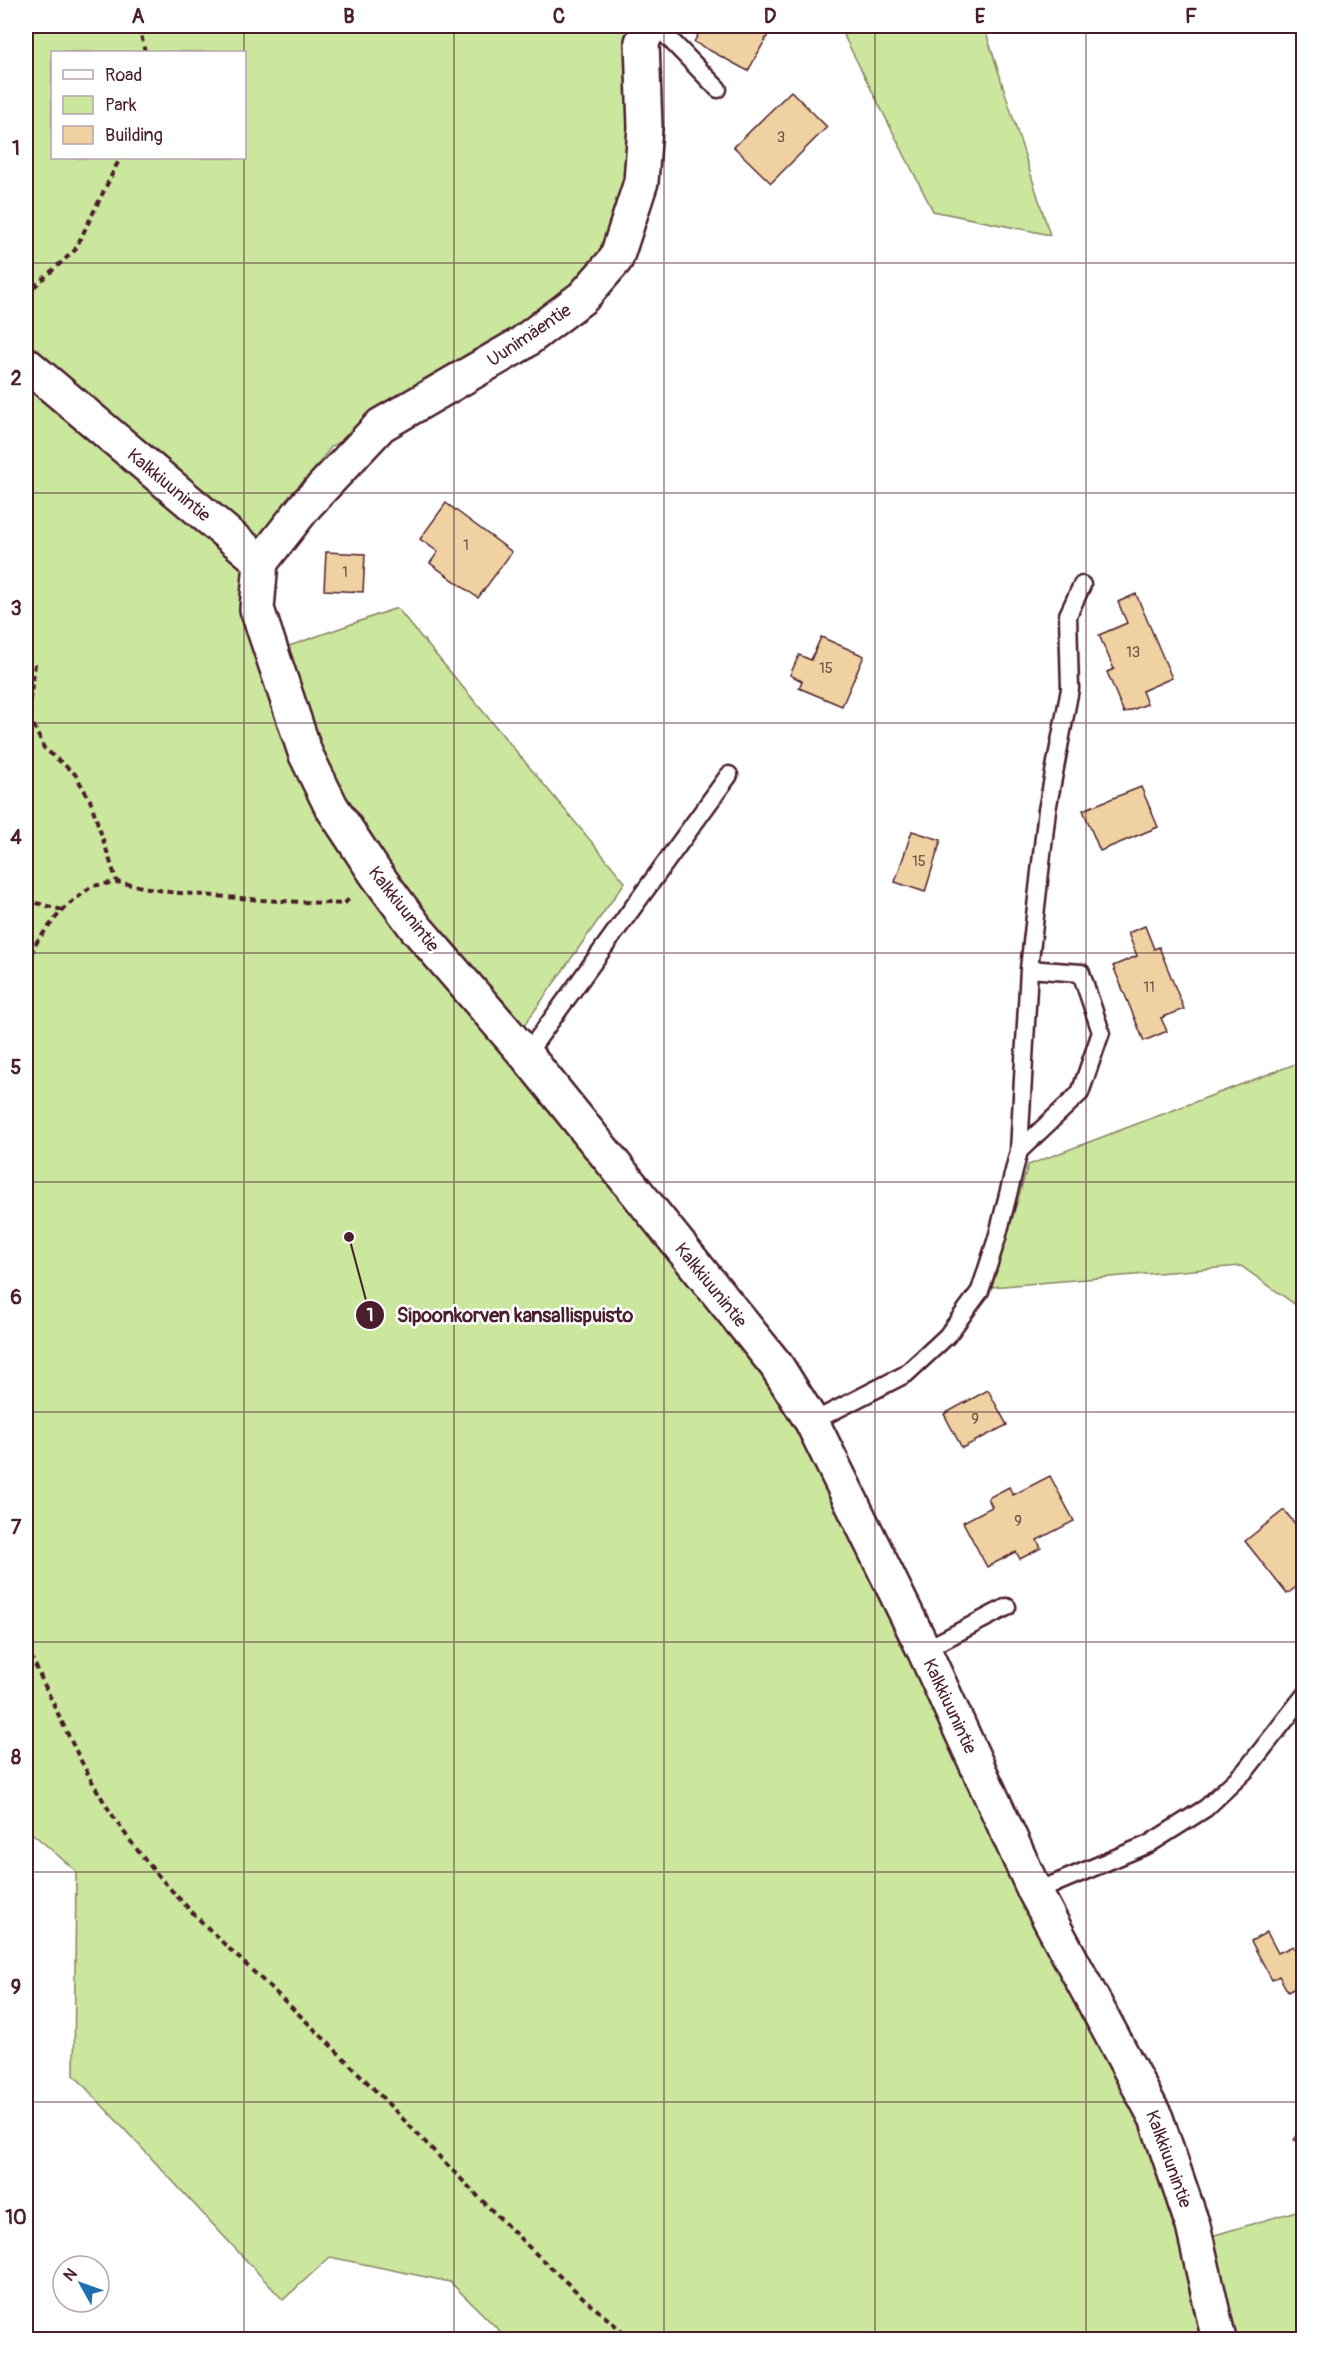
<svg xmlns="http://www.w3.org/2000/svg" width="1329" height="2365" font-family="Pangolin,sans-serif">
<rect width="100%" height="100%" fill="#fff"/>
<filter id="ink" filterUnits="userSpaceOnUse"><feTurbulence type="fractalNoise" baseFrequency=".0167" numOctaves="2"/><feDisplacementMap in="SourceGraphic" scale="12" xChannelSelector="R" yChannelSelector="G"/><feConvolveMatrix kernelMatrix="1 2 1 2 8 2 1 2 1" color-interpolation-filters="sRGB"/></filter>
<g filter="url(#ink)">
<path fill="#cbe69d" stroke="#8a8264" stroke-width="1.5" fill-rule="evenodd" d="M26,26H637L633,176L609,254L534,321L331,447L242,565L258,657L397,608L625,882L514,1040L817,1418L1208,2237L1303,2209V2339H508L450,2282L330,2257L283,2300L74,2075L76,1871L26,1828ZM52,52H244V158H52Z
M839,26H984L1050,235L933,211Z
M1303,1061V1310L1241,1266L992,1287L1028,1165Z"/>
<path fill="#f0d1a2" stroke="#4a1f2b" stroke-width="1.5" d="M703,26H761L770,31L748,71L694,42Z
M791,91L827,127L771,183L734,147Z
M446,503L512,552L478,598L430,563L438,552L420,539Z
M326,552L365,554L363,592L324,590Z
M1136,594L1172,678L1142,691L1147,704L1124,713L1107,672L1114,669L1099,635L1127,623L1118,602Z
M821,637L864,656L842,706L799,688L802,681L790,675L799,655L811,660Z
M1141,787L1158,827L1100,851L1083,810Z
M912,831L941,840L925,892L895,882Z
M1145,926L1154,949L1159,947L1184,1009L1161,1018L1167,1031L1144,1041L1113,966L1137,956L1128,933Z
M988,1390L1007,1425L962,1448L944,1414Z
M1050,1476L1074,1521L1037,1540L1041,1548L1020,1559L1016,1552L987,1567L963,1522L992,1507L988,1498L1009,1487L1013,1495Z
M1284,1510L1304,1535V1581L1287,1594L1245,1541Z
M1267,1932L1278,1953L1293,1946L1304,1967V1983L1288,1992L1279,1976L1272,1980L1251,1941Z
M1304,2125V2146L1294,2139Z"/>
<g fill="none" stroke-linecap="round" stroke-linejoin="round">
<defs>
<path id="service" d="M657,26L718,89
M526,1055L729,775
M1019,1151L1080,1093L1101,1032L1081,973L1029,969
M812,1422L906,1374L947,1336L980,1291L997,1238L1019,1151L1029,969L1047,810L1070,689L1068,615L1082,585
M924,1650L1007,1607
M1035,1892L1149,1844L1206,1808L1246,1770L1304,1696"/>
<path id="minor" d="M26,364L261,562
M261,562L257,609L306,755L331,806L376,874L416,928L526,1055L776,1365L812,1422L924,1650L1035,1892L1156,2118L1193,2226L1219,2340
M261,562L306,505L381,425L521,344L583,297L616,259L641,182L645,127L642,42L650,26"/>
</defs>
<use href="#service" stroke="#4a1f2b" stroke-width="21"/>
<use href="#minor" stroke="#4a1f2b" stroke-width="38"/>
<path stroke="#4a1f2b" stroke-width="4" stroke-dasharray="6 4.5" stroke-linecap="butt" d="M139,26L145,52
M26,294L75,250L120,158
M26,658L35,664L28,713L44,748L75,774L90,800L117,882
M26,900L62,910
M26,963L38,940L62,910L92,886L117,882L169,892L262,900L344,904L349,899
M26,1646C53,1701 77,1760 111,1813C164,1895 242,1959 312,2027C419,2131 517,2246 633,2340"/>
<use href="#service" stroke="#fff" stroke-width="16"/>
<use href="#minor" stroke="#fff" stroke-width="33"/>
</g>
</g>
<path fill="none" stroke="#4a1f2b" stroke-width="1.5" stroke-opacity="0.55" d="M244,26V52M454,26V2340M664,26V2340M875,26V2340M1086,26V2340M244,158V2340M26,263H1304M26,493H1304M26,723H1304M26,953H1304M26,1182H1304M26,1412H1304M26,1642H1304M26,1872H1304M26,2102H1304"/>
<g text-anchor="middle" stroke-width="5" stroke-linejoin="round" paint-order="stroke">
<g font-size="15" fill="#744c49">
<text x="781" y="142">3</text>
<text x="466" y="550">1</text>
<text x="345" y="577">1</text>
<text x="1133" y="657">13</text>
<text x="826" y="673">15</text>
<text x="919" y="866">15</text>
<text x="1149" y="992">11</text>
<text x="975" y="1424">9</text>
<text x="1018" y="1526">9</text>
</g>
<g font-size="18" fill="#4a1f2b" stroke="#fff">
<text transform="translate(529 335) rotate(-34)" y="6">Uunimäentie</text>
<text transform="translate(169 485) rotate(40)" y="6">Kalkkiuunintie</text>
<text transform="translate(404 909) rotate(52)" y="6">Kalkkiuunintie</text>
<text transform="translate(711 1285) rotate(51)" y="6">Kalkkiuunintie</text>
<text transform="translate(950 1706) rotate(65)" y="6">Kalkkiuunintie</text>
<text transform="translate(1169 2159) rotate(70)" y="6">Kalkkiuunintie</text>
</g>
</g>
<path fill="none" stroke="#4a1f2b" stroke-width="2" d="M349 1237L370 1315"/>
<g fill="#4a1f2b" stroke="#fff" stroke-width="2">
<circle cx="349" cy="1237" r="6"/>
<circle cx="370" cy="1315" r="15"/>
</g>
<g font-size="18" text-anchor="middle" font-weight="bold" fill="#fff">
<text x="370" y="1321">1</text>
</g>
<g font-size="20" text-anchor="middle" font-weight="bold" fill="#4a1f2b" stroke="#fff" stroke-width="5" stroke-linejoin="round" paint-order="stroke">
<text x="515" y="1322">Sipoonkorven kansallispuisto</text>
</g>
<rect width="1329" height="2365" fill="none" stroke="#fff" stroke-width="66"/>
<rect x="51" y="51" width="195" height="108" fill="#ffffff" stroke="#b7a5aa" stroke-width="1.5"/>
<rect x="63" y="70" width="30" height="9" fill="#ffffff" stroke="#b7a5aa" stroke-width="1.5"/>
<text x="105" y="81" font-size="18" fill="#4a1f2b">Road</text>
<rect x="63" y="96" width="30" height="18" fill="#cbe69d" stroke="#b7a5aa" stroke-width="1.5"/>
<text x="105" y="111" font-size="18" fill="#4a1f2b">Park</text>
<rect x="63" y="126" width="30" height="18" fill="#f0d1a2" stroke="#b7a5aa" stroke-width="1.5"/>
<text x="105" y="141" font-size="18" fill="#4a1f2b">Building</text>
<g transform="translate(81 2284) rotate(310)"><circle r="28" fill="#ffffff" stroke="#b7a5aa" stroke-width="1.5"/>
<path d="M0-4.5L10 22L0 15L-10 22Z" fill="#1f6fb2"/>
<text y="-9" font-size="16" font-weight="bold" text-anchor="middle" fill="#4a1f2b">N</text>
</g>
<rect x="33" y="33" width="1263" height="2299" fill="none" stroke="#4a1f2b" stroke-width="2"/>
<g font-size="20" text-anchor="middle" font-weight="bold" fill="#4a1f2b">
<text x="138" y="23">A</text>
<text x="349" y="23">B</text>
<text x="559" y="23">C</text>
<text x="770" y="23">D</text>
<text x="980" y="23">E</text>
<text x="1191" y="23">F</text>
<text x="16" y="155">1</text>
<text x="16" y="385">2</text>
<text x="16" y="615">3</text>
<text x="16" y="844">4</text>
<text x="16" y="1074">5</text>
<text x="16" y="1304">6</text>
<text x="16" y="1534">7</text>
<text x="16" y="1764">8</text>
<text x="16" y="1994">9</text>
<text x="16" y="2224">10</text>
</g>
</svg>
